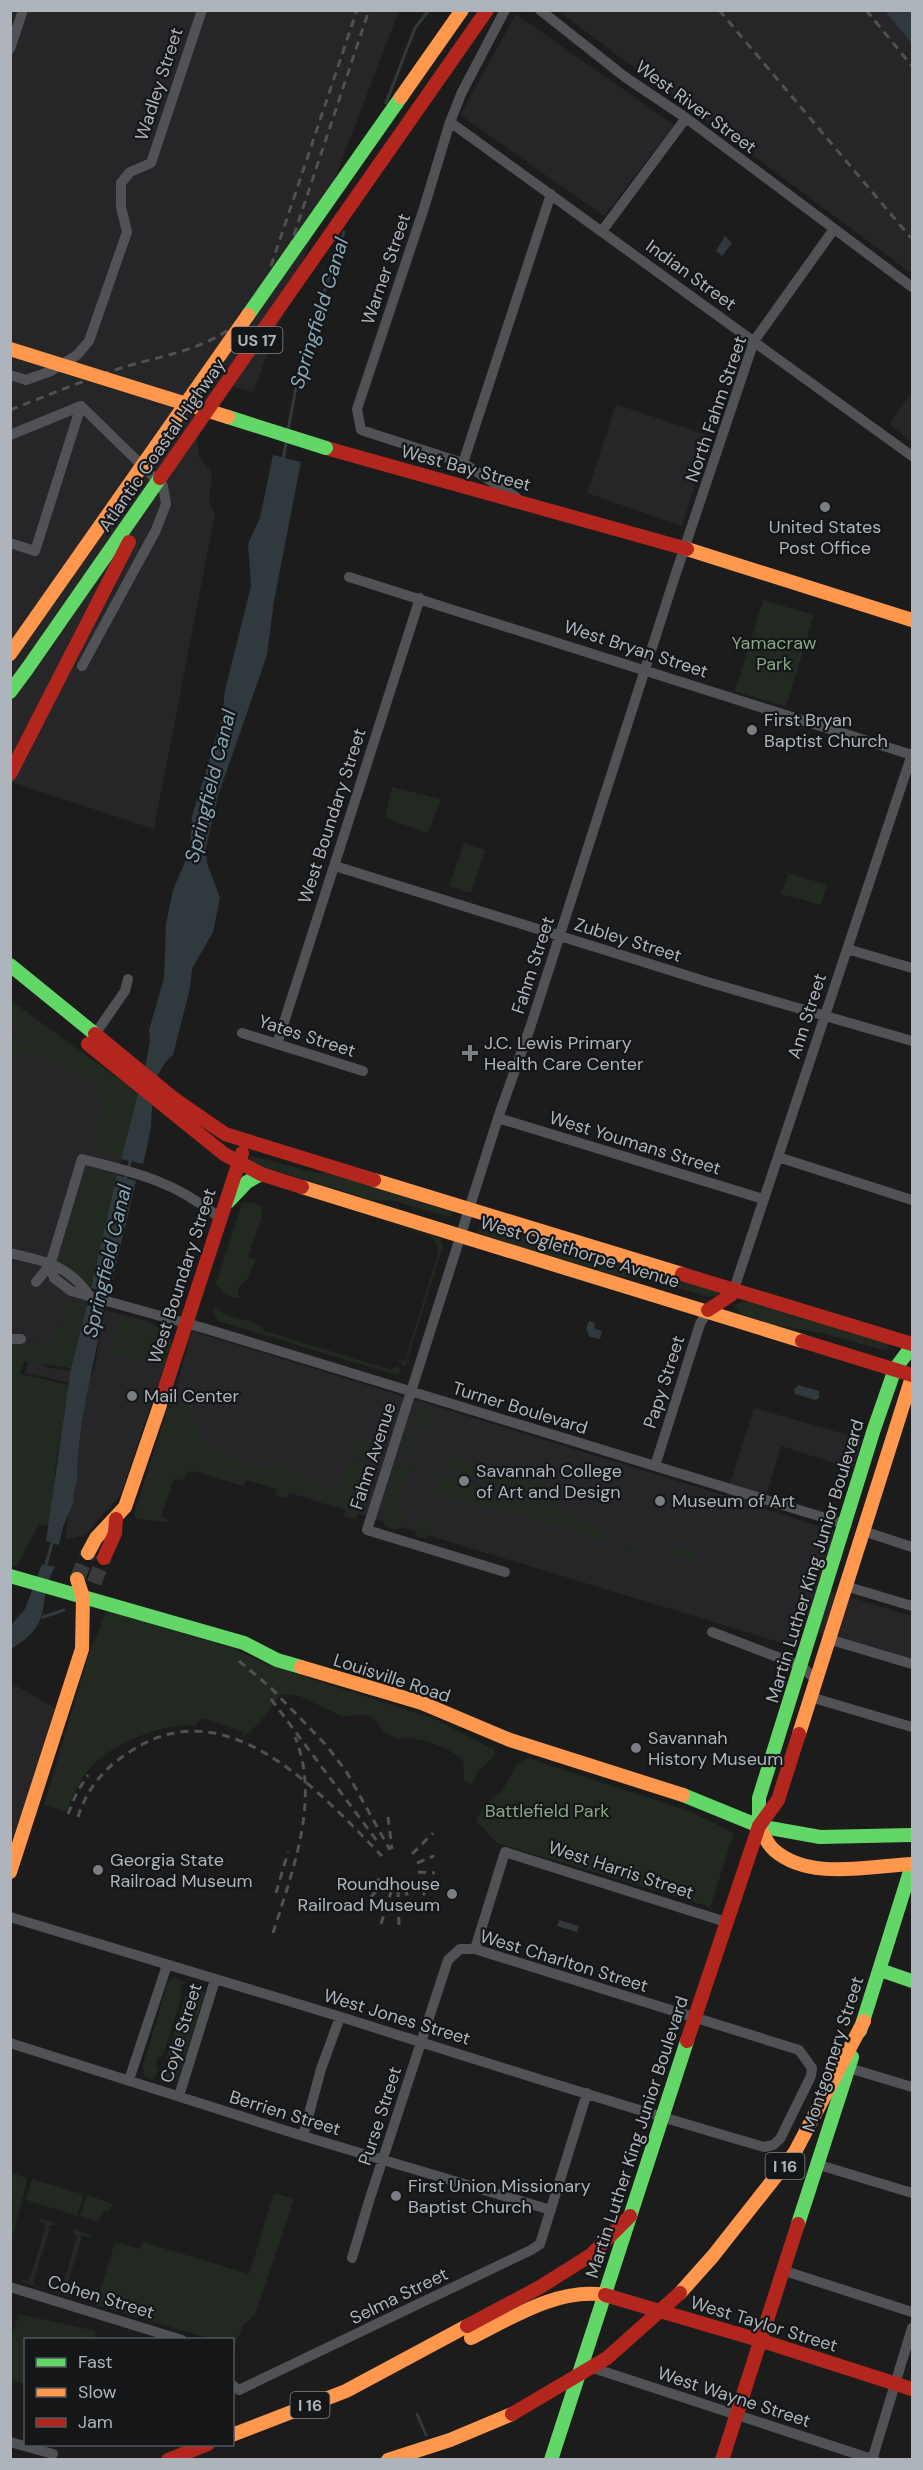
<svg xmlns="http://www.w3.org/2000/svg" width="923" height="2470" font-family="'DM Sans',sans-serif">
<rect width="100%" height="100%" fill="#1c1c1c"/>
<path fill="#262628" d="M11,11H399L253,392L233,387L197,438L199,457L212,472L209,502L215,514L154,829L11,782Z
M558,11H885L912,44V274Z
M516,14L674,125L604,216L460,115Z
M912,392V442L889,424Z
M616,404L710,436L682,526L587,493Z
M10,1000L138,1093L91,1288L76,1342L11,1343Z
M105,1310L150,1322L171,1335L172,1347L157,1388L175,1391L192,1331L726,1496L754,1408L862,1439L853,1469L781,1446L762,1508L837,1532L819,1588L912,1616V1662L801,1627L795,1647L158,1453L172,1406L152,1401L121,1494L85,1535L65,1540L88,1387L25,1373L28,1363L11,1345L22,1344L45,1367L93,1375Z
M11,1683L55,1708L11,1852Z"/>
<path fill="#212921" d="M763,600L814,615L786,707L735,691Z
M392,787L441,799L428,833L385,818Z
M464,843L485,850L471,893L449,886Z
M789,873L827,885L821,905L780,894Z
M11,1001L138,1093L121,1159L90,1150C96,1132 105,1114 100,1095C94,1075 30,1045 11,1055V1041L18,1030L16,1025L11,1023Z
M251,1156L317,1173L337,1172L453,1211L452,1216H445L390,1200H372L257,1165L248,1157Z
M92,1168L117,1175L91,1288L69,1267L61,1263L60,1259L86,1170Z
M242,1203H252L262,1207L261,1219L248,1257L256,1260L246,1281L238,1288V1295L241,1298C230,1299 222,1292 216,1284Z
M381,1220L440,1238L443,1246L405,1367L397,1360L405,1361L438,1253C437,1245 436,1241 429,1236Z
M481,1225L546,1243L571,1245L713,1288L720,1295L709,1297L647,1279L619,1277L486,1236L478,1232Z
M51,1292L66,1299L59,1327L63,1328L69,1300L87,1305L71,1368L24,1361L20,1374L69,1385L56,1464L50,1523L43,1526L39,1524L17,1567L10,1565V1343L52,1342L63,1299L54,1301Z
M751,1300L889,1344L887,1351L822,1333L768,1324L739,1313L734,1305Z
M215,1306C227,1322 254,1316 265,1331L392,1370L397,1366L402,1372L392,1374L218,1321L213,1312Z
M120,1317L149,1323L170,1336L171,1347L164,1365L109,1353Z
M188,1397L192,1399L188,1413L192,1414V1421L199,1423L197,1441L227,1450L225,1457L268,1469L270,1463L300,1472L299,1477L338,1489L349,1459L374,1467L369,1482L346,1495L351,1504L364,1497L356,1519L344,1516L346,1508L290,1491L287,1498L275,1495L277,1488L247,1480L243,1486L193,1471L187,1472L183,1480L174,1479L161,1517L168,1519V1522L137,1519L134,1514L168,1407L177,1408L179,1401L187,1403Z
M416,1406V1414L404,1452L401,1451Z
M419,1408L435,1413L431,1427L422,1426L413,1454L414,1457L421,1461L406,1457L419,1418Z
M356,1439L380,1447L375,1463L350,1455Z
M452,1457L563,1491L559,1505L448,1469Z
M407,1463L419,1466L417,1468L410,1466L397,1508L405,1515L402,1527L394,1530L385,1525L381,1514L396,1466Z
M432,1471L557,1509L581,1522L604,1529L603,1537L645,1551V1554L501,1509L500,1511L477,1504L475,1507L440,1495L442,1486L434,1511L430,1510L440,1476Z
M420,1517L432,1521L426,1539L418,1537L415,1532Z
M670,1545L695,1553L693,1562L668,1554Z
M111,1612L232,1648L269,1665L435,1719L489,1747L494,1749L495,1755L477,1773L473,1784L464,1781L463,1760C446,1746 418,1735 396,1739L383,1731L373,1717L361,1714L344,1717L299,1696L281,1694L261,1721L244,1737L241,1731L202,1718L195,1726C162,1722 109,1745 88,1770C78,1783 72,1797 66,1812L44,1805L92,1643L95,1641L105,1613Z
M527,1758L689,1811L734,1833L710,1907L497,1843L476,1821L484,1806L498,1793H501L517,1764Z
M174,1978L186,1982L180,1987L182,1996L163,2056L157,2058L156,2067L158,2071L153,2080L144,2076L143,2065L168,1982Z
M189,1983L201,1987L204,1994L203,2000L178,2078C175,2084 168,2085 161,2083V2074L170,2067L167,2057L185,1997L190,1992Z
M11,2172L26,2178L27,2181L11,2241L13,2210Z
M32,2179L82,2194L83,2198L77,2216L26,2200Z
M274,2193L294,2199L255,2315L244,2324L234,2346L232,2340L211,2339L96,2305L115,2242L140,2249L143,2242L249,2274Z
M87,2195L113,2204L109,2211L102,2212L99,2222L80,2216Z
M40,2218L59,2225H51L33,2283L41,2288L20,2281H29L46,2225L39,2222Z
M75,2229L91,2235L90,2237L82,2236L65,2293L73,2296L72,2298L52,2291H61L77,2236L73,2233Z
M19,2314L96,2331L94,2339L26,2340L25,2384L11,2380V2339Z"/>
<path fill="#2f393e" d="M885,11H912V44Z
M725,236L732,243L722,256L716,251Z
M273,455L301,462L274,601L267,655L218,796L206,847L207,863L220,898L213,932L192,969L190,988L173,1055C151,1072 153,1102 151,1126C149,1139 146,1152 143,1164L121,1159L146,1063L150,1041L149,1030L164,978L166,924L173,890L190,850L192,816L222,718L225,690L251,586L248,544L260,518Z
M117,1175L136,1181L109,1293L91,1288Z
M87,1305L104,1309C94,1366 78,1422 77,1479C76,1487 72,1494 74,1501L63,1527L59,1545L46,1541L71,1368Z
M589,1321L595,1323L594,1328L602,1331L600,1339L590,1337L586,1329Z
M798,1385L819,1391V1398L816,1400L795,1394L794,1390Z
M42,1564L55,1567C34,1603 58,1621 11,1649V1625L25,1609Z
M559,1920L579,1926L577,1932L557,1926Z"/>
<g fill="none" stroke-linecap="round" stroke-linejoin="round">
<path stroke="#2f393e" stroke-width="3" d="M386,103L415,28L429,10
M288,430L300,366L344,232
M283,460L286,443
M125,1180L131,1158
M45,1568L53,1540
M43,1617L64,1610
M417,2414L426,2435"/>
<path stroke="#393a3c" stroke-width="15" stroke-dasharray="15 8" stroke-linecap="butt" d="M77,1579L88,1553
M94,1583L104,1558"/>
<path stroke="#505255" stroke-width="10" d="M505,10L462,92L450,122L424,208L357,409L361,430L463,463L516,497
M540,10L625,77L686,118L912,287
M10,49L23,10
M450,122L912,456
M602,231L686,118
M10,375L26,380L51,371L77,355L89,341L127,232L121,207V183L130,172L151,163L202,10
M10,435L81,406L163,486L166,504L156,530L82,666
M463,463L551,194
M10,543L35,551L81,406
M349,577L912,755
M335,866L711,983L912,1041
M847,949L912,968
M242,1033L363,1071
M93,1037L125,991L128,979
M277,1044L420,598
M498,1118L763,1199
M778,1157L912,1200
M10,1253C45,1261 68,1265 89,1295
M50,1265L54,1278L71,1291L207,1329L845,1524
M36,1282L50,1265L82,1159C138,1173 174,1181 220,1218
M734,1289L912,754
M10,1339H21
M655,1466L700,1324L708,1310
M863,1531L912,1547
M505,1572L367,1530L498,1118L530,1028L675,576L754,341L834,229
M845,1586L912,1606
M712,1632L801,1666L816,1680
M828,1639L912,1664
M810,1697L912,1727
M10,1917C122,1951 233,1984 344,2018C484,2062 624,2107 764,2147L773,2145L780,2139L811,2076L812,2068L799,2050L475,1949H460L448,1960L370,2198L352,2258
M475,1949L505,1852L726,1922
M10,2043L303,2136L551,2210
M849,2068L912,2087
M129,2080L167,1965
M179,2096L215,1980
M303,2136L321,2069L340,2017
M816,2164L912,2193
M782,2270L912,2312
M10,2287L182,2340
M590,2367L875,2460
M232,2385L239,2390L531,2250L540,2244L587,2093
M10,2442L53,2454
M872,2460L912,2328"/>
<path stroke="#63d668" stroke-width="14" d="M10,692L27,669
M10,965L95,1034
M228,1202L247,1182L261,1174
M10,1576L244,1643L277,1660L301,1667
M683,1795L759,1826L820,1837L912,1835
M759,1826V1798L874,1429L895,1369L912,1346
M880,1970L912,1981
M860,2031L912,1865
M798,2224L852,2057
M551,2460L687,2041"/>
<path stroke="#ff974d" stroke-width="14" d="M687,549L912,620
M374,1180L682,1274
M302,1187L802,1341
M88,1553L96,1538L125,1507L160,1405
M301,1667L422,1703L510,1740L683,1795
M799,1734L912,1377
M759,1826C763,1834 767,1844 774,1850C809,1881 870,1866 912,1864
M10,1872L82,1649L83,1597L77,1579
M680,2293L713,2256L795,2152L864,2021
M471,2338C511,2318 559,2287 605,2295
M232,2435L346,2391L467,2326
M388,2460L450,2440L512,2414"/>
<path stroke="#b3261e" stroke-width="14" d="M326,448L687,549
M95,1034L173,1098L225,1134L374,1180
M88,1044L224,1154L261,1174L302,1187
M682,1274L912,1344
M708,1310L731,1295L734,1289
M802,1341L912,1375
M165,1388L242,1153
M104,1558L115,1533L116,1519
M687,2041L759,1826L778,1800L799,1734
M605,2295L759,2340L912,2389
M467,2326L540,2287L591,2255L630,2216
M168,2460L208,2444
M722,2460L798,2224"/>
<path stroke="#505153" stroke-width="3" stroke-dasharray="8 6" stroke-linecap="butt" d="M719,10L911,238
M866,10L912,66
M271,266L357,10
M10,410C46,396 82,381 118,369C158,356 199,352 234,326C259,308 277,272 291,244L369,10
M239,1661L270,1687L326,1745L346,1771L390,1850
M271,1699L377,1841
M68,1814L77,1792L88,1775
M78,1817C87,1788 105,1767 131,1751C228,1687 320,1793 382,1856
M388,1817L392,1849
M412,1854L433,1833
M417,1863L434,1856
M418,1872L435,1873
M413,1883L425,1895
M364,1887L380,1879
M405,1888L410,1905
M398,1889L399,1925
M276,1893L288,1852
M371,1897L383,1883
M381,1924L392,1889
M273,1933C292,1872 321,1800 295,1737"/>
<path stroke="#63d668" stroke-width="14" d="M248,315L401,97
M228,417L326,448
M27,669L160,478"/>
<path stroke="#ff974d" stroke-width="14" d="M401,97L462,10
M10,349L228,417
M10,654L248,315"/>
<path stroke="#b3261e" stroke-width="14" d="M160,478L487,10
M10,774L129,542
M512,2414L607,2358L680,2293"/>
</g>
<g fill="#7b7f84" stroke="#151618" stroke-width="2">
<circle cx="825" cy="507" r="6"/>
<circle cx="752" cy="730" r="6"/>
<path d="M467 1044h6v6h6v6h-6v6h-6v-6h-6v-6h6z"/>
<circle cx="132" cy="1396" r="6"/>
<circle cx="464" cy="1481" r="6"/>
<circle cx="660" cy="1501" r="6"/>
<circle cx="636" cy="1748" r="6"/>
<circle cx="98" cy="1870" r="6"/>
<circle cx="452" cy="1894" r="6"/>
<circle cx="396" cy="2196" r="6"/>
</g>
<g text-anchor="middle" stroke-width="4.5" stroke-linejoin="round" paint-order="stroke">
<g fill="#151618" stroke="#80858b" stroke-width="1.5">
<rect x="231.5" y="327" width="51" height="26" rx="4.5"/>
<rect x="765.5" y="2153" width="39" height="26" rx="4.5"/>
<rect x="290.5" y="2392" width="39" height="26" rx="4.5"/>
</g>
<g font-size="16" font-weight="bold" fill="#aeb4bc">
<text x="257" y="346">US 17</text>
<text x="785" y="2172">I 16</text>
<text x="310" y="2411">I 16</text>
</g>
<g font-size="18" fill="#aeb4bc" stroke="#151618">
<text transform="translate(159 84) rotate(-72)" y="6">Wadley Street</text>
<text transform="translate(696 107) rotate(36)" y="6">West River Street</text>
<text transform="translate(386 269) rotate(-71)" y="6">Warner Street</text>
<text transform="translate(691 275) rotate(36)" y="6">Indian Street</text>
<text transform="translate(716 409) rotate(-71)" y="6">North Fahm Street</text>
<text transform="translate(162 445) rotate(-55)" y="6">Atlantic Coastal Highway</text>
<text transform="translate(466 468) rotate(15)" y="6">West Bay Street</text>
<text transform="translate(636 649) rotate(18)" y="6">West Bryan Street</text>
<text transform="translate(332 816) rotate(-72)" y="6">West Boundary Street</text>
<text transform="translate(628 940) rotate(17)" y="6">Zubley Street</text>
<text transform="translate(533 965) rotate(-72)" y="6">Fahm Street</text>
<text transform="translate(807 1016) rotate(-72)" y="6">Ann Street</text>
<text transform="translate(307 1036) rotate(18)" y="6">Yates Street</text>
<text transform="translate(635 1143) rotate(17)" y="6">West Youmans Street</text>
<text transform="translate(580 1252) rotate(17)" y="6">West Oglethorpe Avenue</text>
<text transform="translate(182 1276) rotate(-72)" y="6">West Boundary Street</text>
<text transform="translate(664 1382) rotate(-72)" y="6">Papy Street</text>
<text transform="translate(520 1408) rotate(17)" y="6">Turner Boulevard</text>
<text transform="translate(373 1456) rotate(-72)" y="6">Fahm Avenue</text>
<text transform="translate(815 1561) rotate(-73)" y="6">Martin Luther King Junior Boulevard</text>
<text transform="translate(392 1678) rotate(18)" y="6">Louisville Road</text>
<text transform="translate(621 1870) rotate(18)" y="6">West Harris Street</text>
<text transform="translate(564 1961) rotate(17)" y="6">West Charlton Street</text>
<text transform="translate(397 2017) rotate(17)" y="6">West Jones Street</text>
<text transform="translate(181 2033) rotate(-73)" y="6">Coyle Street</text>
<text transform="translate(833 2054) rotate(-72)" y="6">Montgomery Street</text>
<text transform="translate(285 2113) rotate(17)" y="6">Berrien Street</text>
<text transform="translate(380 2116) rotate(-72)" y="6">Purse Street</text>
<text transform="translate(637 2137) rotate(-72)" y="6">Martin Luther King Junior Boulevard</text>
<text transform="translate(399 2296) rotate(-26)" y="6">Selma Street</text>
<text transform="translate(101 2297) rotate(17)" y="6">Cohen Street</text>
<text transform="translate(764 2324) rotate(17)" y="6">West Taylor Street</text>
<text transform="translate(734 2397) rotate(18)" y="6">West Wayne Street</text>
</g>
<g font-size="18" fill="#aeb4bc" stroke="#151618" text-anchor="start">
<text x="825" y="533" text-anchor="middle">United States<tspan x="825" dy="21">Post Office</tspan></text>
<text x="764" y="726">First Bryan<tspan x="764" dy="21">Baptist Church</tspan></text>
<text x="484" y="1049">J.C. Lewis Primary<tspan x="484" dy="21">Health Care Center</tspan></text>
<text x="144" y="1402">Mail Center</text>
<text x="476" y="1477">Savannah College<tspan x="476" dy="21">of Art and Design</tspan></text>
<text x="672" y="1507">Museum of Art</text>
<text x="648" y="1744">Savannah<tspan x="648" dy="21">History Museum</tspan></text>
<text x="110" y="1866">Georgia State<tspan x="110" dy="21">Railroad Museum</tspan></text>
<text x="440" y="1890" text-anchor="end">Roundhouse<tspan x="440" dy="21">Railroad Museum</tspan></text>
<text x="408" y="2192">First Union Missionary<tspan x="408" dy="21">Baptist Church</tspan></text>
</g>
<g font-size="18" fill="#88a686" stroke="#151618">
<text x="774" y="649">Yamacraw<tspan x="774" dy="21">Park</tspan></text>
<text x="547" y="1817">Battlefield Park</text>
</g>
<g font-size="20" font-style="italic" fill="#87a6b5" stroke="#151618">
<text transform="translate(319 313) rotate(-73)" y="7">Springfield Canal</text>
<text transform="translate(210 786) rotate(-76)" y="7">Springfield Canal</text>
<text transform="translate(107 1261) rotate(-77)" y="7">Springfield Canal</text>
</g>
</g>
<rect width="923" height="2470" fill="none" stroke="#aeb4bc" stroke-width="24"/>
<rect x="24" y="2338" width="210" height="108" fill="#151618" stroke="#52555a" stroke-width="1.5"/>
<rect x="36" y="2358" width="30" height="9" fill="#63d668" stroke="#52555a" stroke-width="1.5"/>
<text x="78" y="2368" font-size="18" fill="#aeb4bc">Fast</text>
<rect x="36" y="2388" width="30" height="9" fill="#ff974d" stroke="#52555a" stroke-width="1.5"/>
<text x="78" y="2398" font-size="18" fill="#aeb4bc">Slow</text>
<rect x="36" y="2418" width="30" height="9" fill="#b3261e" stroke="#52555a" stroke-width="1.5"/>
<text x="78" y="2428" font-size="18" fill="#aeb4bc">Jam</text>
</svg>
